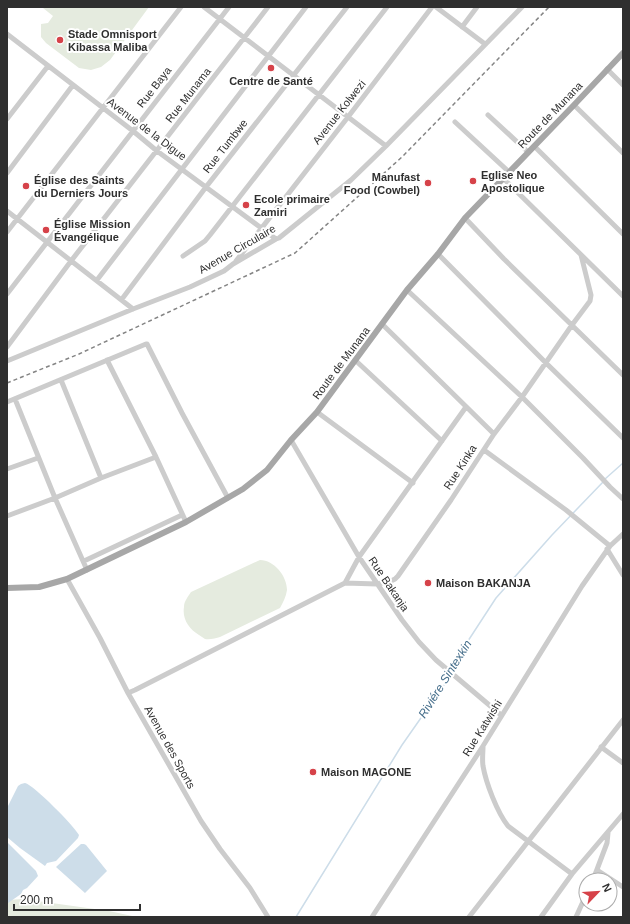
<svg xmlns="http://www.w3.org/2000/svg" width="630" height="924" font-family="Helvetica,sans-serif">
<rect width="100%" height="100%" fill="#fff"/>
<path fill="#e5ebdf" d="M44,7H149L110,60L101,67L91,70L79,68L46,43L41,37V24L48,23L53,16L43,8Z
M260,560C274,560 287,576 287,590C286,597 283,602 280,608L220,637C216,638 210,640 205,639C203,638 201,636 199,635C189,629 182,619 184,607C184,601 188,597 191,592Z
M23,899L109,911L137,917H7V900Z"/>
<path fill="#cddde9" d="M25,783C34,785 74,826 79,835L78,838L56,861L47,863L45,866L20,848L7,837V808L18,786L21,784Z
M7,842L36,871L38,876L27,888L23,890L21,894L8,903H7Z
M81,844H84L86,845L107,871L85,893L56,867Z"/>
<g fill="none" stroke-linecap="round" stroke-linejoin="round">
<path stroke="#cddde9" stroke-width="1.5" d="M605,479L623,463
M296,917L402,745L444,685L466,644L496,598L552,535L603,482"/>
<path stroke="#ccc" stroke-width="5" d="M204,7L386,146
M436,7L485,44
M462,27L477,7
M7,34L133,131L157,151L276,239
M607,69L623,85
M574,105L623,153
M488,115L528,152
M7,119L48,66
M455,122L509,172
M534,146L623,234
M7,173L73,85
M503,178L623,296
M7,211L133,309
M465,218L504,259L623,375
M7,232L181,7
M438,254L546,363L623,438
M183,256L205,241L210,235L387,7
M236,261L348,117L432,7
M97,280L306,7
M407,290L522,397L583,458L610,487L623,499
M7,294L229,7
M122,299L206,187L347,7
M382,324L494,434
M7,347L71,261L268,7
M107,360L156,457L186,522
M355,360L442,441
M7,361L133,309L190,287L224,271L233,264L276,239L279,238L351,180L386,146L522,7
M61,380L101,478
M15,399L55,498L87,570
M7,402L146,344H147L182,413L228,498
M317,412L413,483
M291,440L359,557L402,620L419,642L436,660L501,715
M484,450L566,510L610,546
M7,469L38,458
M7,516L55,498L101,478L156,457
M607,549L623,575
M84,561L182,515
M67,579L100,638L128,693L201,821L220,849L250,888L268,917
M345,583L359,557L466,407
M128,693L135,690L345,583L377,584L391,581L395,579L398,576L451,500L494,434L522,397L572,325L590,301L591,295L581,255
M483,747C483,753 482,759 483,766C486,783 497,812 508,826L572,874
M601,747L623,763
M597,870L623,887
M593,880L607,843L608,833
M372,917L483,746L582,586L610,546L623,534
M469,917L623,720
M541,917L572,874L623,814
M576,917L586,895"/>
<path stroke="#a7a7a7" stroke-width="6" d="M7,588L39,587L67,579L186,522L243,489L267,470L291,440L317,412L407,290L438,254L465,218L574,105L623,53"/>
<path stroke="#848484" stroke-width="1.5" stroke-dasharray="4 3" stroke-linecap="butt" d="M7,383L79,354L295,253L402,157L549,7"/>
</g>
<g fill="#d64249" stroke="#fff" stroke-width="1.5">
<circle cx="60" cy="40" r="4"/>
<circle cx="271" cy="68" r="4"/>
<circle cx="473" cy="181" r="4"/>
<circle cx="428" cy="183" r="4"/>
<circle cx="26" cy="186" r="4"/>
<circle cx="246" cy="205" r="4"/>
<circle cx="46" cy="230" r="4"/>
<circle cx="428" cy="583" r="4"/>
<circle cx="313" cy="772" r="4"/>
</g>
<g text-anchor="middle" stroke-width="4" stroke-linejoin="round" paint-order="stroke">
<g font-size="11" font-weight="bold" fill="#2f2f2f" stroke="#fff" text-anchor="start">
<text x="68" y="38">Stade Omnisport<tspan x="68" dy="13">Kibassa Maliba</tspan></text>
<text x="271" y="85" text-anchor="middle">Centre de Santé</text>
<text x="481" y="179">Eglise Neo<tspan x="481" dy="13">Apostolique</tspan></text>
<text x="420" y="181" text-anchor="end">Manufast<tspan x="420" dy="13">Food (Cowbel)</tspan></text>
<text x="34" y="184">Église des Saints<tspan x="34" dy="13">du Derniers Jours</tspan></text>
<text x="254" y="203">Ecole primaire<tspan x="254" dy="13">Zamiri</tspan></text>
<text x="54" y="228">Église Mission<tspan x="54" dy="13">Évangélique</tspan></text>
<text x="436" y="587">Maison BAKANJA</text>
<text x="321" y="776">Maison MAGONE</text>
</g>
<g font-size="11" fill="#2f2f2f" stroke="#fff">
<text transform="translate(154 87) rotate(-52)" y="4">Rue Baya</text>
<text transform="translate(188 95) rotate(-52)" y="4">Rue Munama</text>
<text transform="translate(339 112) rotate(-52)" y="4">Avenue Kolwezi</text>
<text transform="translate(550 115) rotate(-46)" y="4">Route de Munana</text>
<text transform="translate(147 129) rotate(37)" y="4">Avenue de la Digue</text>
<text transform="translate(225 146) rotate(-52)" y="4">Rue Tumbwe</text>
<text transform="translate(237 249) rotate(-30)" y="4">Avenue Circulaire</text>
<text transform="translate(341 363) rotate(-53)" y="4">Route de Munana</text>
<text transform="translate(460 467) rotate(-57)" y="4">Rue Kinka</text>
<text transform="translate(389 584) rotate(56)" y="4">Rue Bakanja</text>
<text transform="translate(482 728) rotate(-58)" y="4">Rue Katwishi</text>
<text transform="translate(170 747) rotate(61)" y="4">Avenue des Sports</text>
</g>
<g font-size="12" font-style="italic" fill="#446d8a" stroke="#fff">
<text transform="translate(445 679) rotate(-58)" y="4">Riviére Sintexkin</text>
</g>
</g>
<rect width="630" height="924" fill="none" stroke="#2f2f2f" stroke-width="16"/>
<g transform="translate(598 892) rotate(65)"><circle r="19" fill="#ffffff" stroke="#acacac"/>
<path d="M0-3L7 15L0 10L-7 15Z" fill="#d64249"/>
<text y="-6" font-size="11" font-weight="bold" text-anchor="middle" fill="#2f2f2f">N</text>
</g>
<path d="M14 904v6h126v-6" fill="none" stroke="#2f2f2f" stroke-width="2"/>
<text x="20" y="904" font-size="12" fill="#2f2f2f" stroke="#ffffff" stroke-width="3" paint-order="stroke">200 m</text>
</svg>
